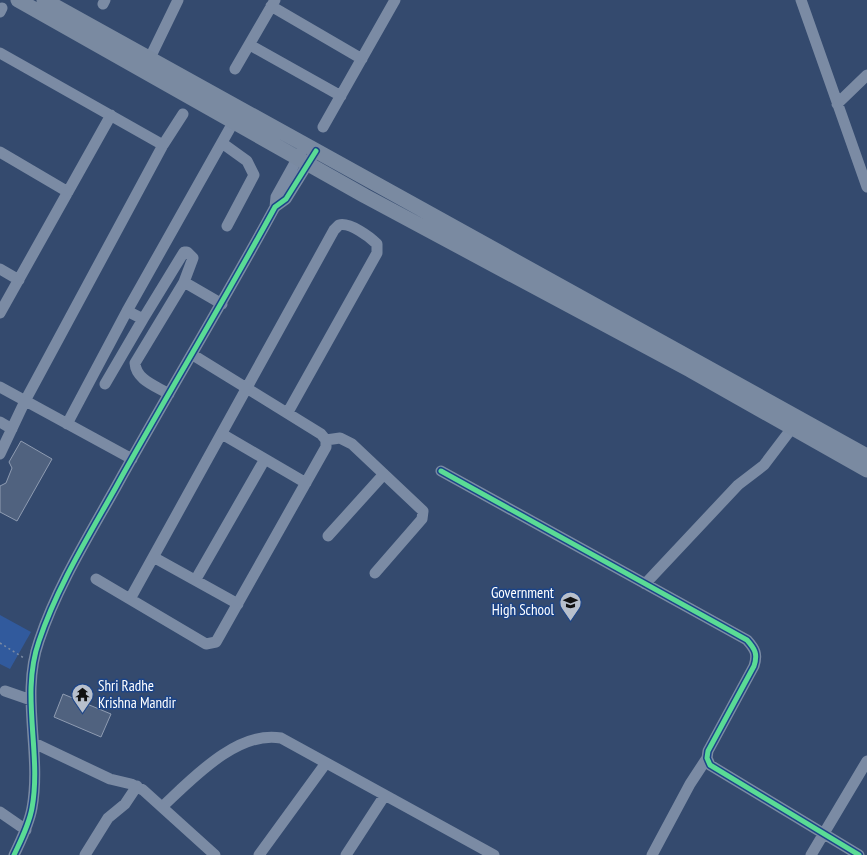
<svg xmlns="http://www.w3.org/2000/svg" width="867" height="855" font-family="'PT Sans Narrow',sans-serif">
<rect width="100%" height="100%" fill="#344a6e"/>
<path fill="#315a9d" d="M0,615L31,632L10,669L0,664Z"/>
<path fill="#50627f" stroke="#8f9cb2" d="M21,441L52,459L17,521L0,512V486L6,483L12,468L9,462Z
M63,694L111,714L101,737L54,717Z"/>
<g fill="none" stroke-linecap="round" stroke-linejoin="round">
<path stroke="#7b8ba4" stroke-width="1.5" stroke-dasharray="2 3" stroke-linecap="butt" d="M0,643L24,658"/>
<path stroke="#7b8ba4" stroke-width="11" d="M801,0L867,187
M103,4L105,0
M271,6L362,59
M0,12L2,8
M250,45L341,96
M0,53L163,145
M147,64L178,0
M235,69L275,0
M837,104L867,75
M323,127L395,0
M222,143L247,161L254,175L227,226
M0,152L68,192
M275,207L276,197L301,152
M0,269L19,280
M0,313L111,115
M143,319L184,252H187L193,258L184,282L222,304
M105,384L143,319L127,311
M0,387L132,459
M169,394C156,386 136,380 135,363L184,282
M0,422L12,429
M67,424L127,311L234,121
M222,434L306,483
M326,440L340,438L352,444L423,511L422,519L375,573
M0,454L25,401L163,145L183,114
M441,471L747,640C755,649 758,654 754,666L708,751L707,758L710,765L859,855
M328,536L384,474
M155,558L238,604
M96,579L206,644L216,642L326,447V440L321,434L193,355
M196,579L265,459
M645,584L738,485L764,465L792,428
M130,599L334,230L339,225C350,222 370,237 377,244V253L288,412
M5,691L31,700
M34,743L110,779L131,784L143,790L215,855
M162,807C191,780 237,730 281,738L494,855
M0,812L26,830
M14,855C21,840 29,825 32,808C42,753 20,695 39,641C57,587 88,537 116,487C168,393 224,301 275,207L286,199L312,157
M85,855L108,818L125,804L137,786
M259,855L326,763
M346,855L385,795
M652,855L690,784L707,758
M811,855L867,761"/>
<path stroke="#7a8aa1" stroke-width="15" d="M18,0L365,196L690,370L867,470
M44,0L867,456"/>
<defs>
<path id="cycleway" d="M441,471L747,640C755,649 758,654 754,666L708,751L707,758L710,765L859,855
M14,855C21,840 29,825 32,808C42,753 20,695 39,641C57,587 88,537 116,487C168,393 224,301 275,207L286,199L316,151"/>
</defs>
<use href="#cycleway" stroke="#1c4487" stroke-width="8"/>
<use href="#cycleway" stroke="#5adb95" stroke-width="5"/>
</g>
<defs>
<symbol id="school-pin" viewBox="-11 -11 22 30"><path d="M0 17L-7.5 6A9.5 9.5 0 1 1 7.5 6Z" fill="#b8c0cc" stroke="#1c4487"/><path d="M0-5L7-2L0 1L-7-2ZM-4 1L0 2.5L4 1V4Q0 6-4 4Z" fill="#111"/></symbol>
<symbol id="temple-pin" viewBox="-11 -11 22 30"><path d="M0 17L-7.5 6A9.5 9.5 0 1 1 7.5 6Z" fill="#b8c0cc" stroke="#1c4487"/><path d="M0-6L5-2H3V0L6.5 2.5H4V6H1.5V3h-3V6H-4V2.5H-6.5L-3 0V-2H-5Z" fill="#111"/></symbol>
</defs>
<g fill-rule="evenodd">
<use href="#school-pin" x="558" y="590" width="25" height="34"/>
<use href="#temple-pin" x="70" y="682" width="25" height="34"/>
</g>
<g text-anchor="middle" stroke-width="3" stroke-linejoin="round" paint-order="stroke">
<g font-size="15" fill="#fff" stroke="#1c4487" text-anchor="end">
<text x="554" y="598">Government<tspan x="554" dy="17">High School</tspan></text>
<text x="98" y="691" text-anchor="start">Shri Radhe<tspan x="98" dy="17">Krishna Mandir</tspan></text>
</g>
</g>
</svg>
